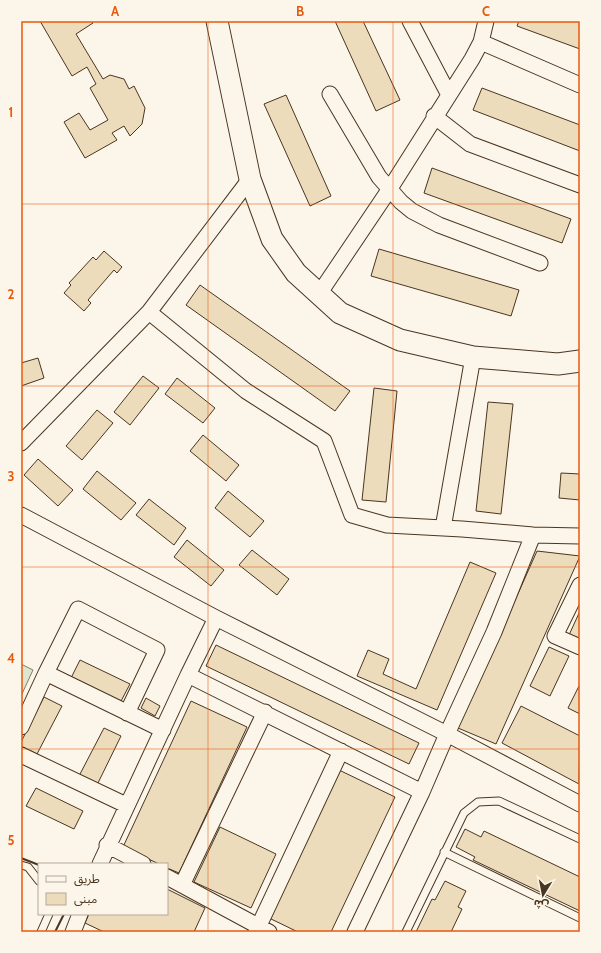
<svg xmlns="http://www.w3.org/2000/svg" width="601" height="953" font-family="Cabin,'Noto Sans Arabic',sans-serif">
<rect width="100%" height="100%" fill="#fbf6e9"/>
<path fill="#dce7d0" stroke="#887966" d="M21,664L33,670L21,696Z"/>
<path fill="#ecdcbc" stroke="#4a3520" d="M40,21H92L93,23L76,34L103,79L110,75L124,79L129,89L134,86L145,108L142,124L130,136L124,126L112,133L117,140L85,158L64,122L79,113L90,130L108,120L90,88L96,84L87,67L72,76Z
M335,21H363L400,100L376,111Z
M519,21H580V49L517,26Z
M482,88L580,125V151L473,110Z
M286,95L331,196L310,206L264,104Z
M432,168L571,219L562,243L424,193Z
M379,249L519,290L511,316L371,276Z
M104,251L122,267L117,273L114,270L88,300L91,303L84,311L64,293L71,285L69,283L93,257L96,260Z
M200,285L350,391L335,411L186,305Z
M38,358L44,378L21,386V363Z
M143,376L159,388L130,425L114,412Z
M177,378L215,408L203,423L165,394Z
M374,388L397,391L386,502L362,500Z
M488,402L513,404L501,514L476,511Z
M97,410L113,423L82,460L66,446Z
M203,435L239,465L226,481L190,451Z
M38,459L73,490L58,506L24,475Z
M97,471L136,503L121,520L83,489Z
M561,473L580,474V500L559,498Z
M228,491L264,521L250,537L215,508Z
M149,499L186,528L174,545L136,515Z
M187,540L224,570L211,586L174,557Z
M252,550L289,579L277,595L239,565Z
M537,551L580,556L496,744L458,728Z
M470,562L496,573L437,710L357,676L368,650L389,659L383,674L416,689Z
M580,611V640L569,635Z
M216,645L419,743L409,764L206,666Z
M549,647L569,656L550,696L530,686Z
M80,660L130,684L120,703L71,678Z
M580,684V714L568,708Z
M44,697L62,706L37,754L21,746V742Z
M146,698L160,706L155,716L141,708Z
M191,701L247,727L179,873L167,868V864H159L123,847Z
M521,706L580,736L579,784L502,743Z
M104,728L121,736L97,785L79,776Z
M339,770L395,797L331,932H298L269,918Z
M36,788L83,811L74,829L26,806Z
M220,827L276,854L251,908L194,882Z
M465,829L481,837L484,831L580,877V911L473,860L475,857L456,847Z
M445,881L466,891L458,907L462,909L451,932H416L432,899L435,900Z
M167,889L205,908L194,932H104L85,923L89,914H167Z"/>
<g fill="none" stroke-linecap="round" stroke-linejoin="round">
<defs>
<path id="service" d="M444,852L580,918
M21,865L28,867L39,881
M41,932L49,914
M406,932L464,813L478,802L499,801L580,839"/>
<path id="minor" d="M410,21L449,95
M481,42L580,85
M330,94L379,177L401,202L412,211L439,225L540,263
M434,116L470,144L580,185
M319,294L389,190L472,59L481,42L486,21
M149,312L246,391L324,441L352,515L387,525L462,529L533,535L580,536
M21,443L149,312L250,179
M21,515L216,618L447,734L494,632L533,535
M443,528L473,357
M580,585L555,636L580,647
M188,675L216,618
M127,713L157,650L78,609L46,673L163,730
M21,727L46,673
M21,755L126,805
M107,845L143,864
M100,864L188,675L422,792
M167,877L269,932
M182,885L265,712
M73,932L80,914
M256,932L341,751
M355,932L422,792L447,734L580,804"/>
<path id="secondary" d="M217,21L250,179L272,239L296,273L340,313L400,340L473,357L558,364L580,361"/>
</defs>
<use href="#service" stroke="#4a3520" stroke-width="9"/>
<use href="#minor" stroke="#4a3520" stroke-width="17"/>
<use href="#secondary" stroke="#4a3520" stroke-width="23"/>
<use href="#service" stroke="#fbf6e9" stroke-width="7"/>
<use href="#minor" stroke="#fbf6e9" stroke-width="15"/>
<use href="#secondary" stroke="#fbf6e9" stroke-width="21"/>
<path stroke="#4a3520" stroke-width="2" d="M21,858L39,865
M55,932L64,914"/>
</g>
<path fill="none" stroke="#e8590c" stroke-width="1" stroke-opacity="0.55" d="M208,21V932M393,21V932M21,204H580M21,386H580M21,567H580M21,749H580"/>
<rect width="601" height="953" fill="none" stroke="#fbf6e9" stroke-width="44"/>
<rect x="38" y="863" width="130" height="52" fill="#fbf6e9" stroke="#b4a999"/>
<rect x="46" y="876" width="20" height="6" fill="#fbf6e9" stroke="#b4a999"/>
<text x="74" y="883" font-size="12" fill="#4a3520">طريق</text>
<rect x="46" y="893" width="20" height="12" fill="#ecdcbc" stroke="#b4a999"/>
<text x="74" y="903" font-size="12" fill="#4a3520">مبنى</text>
<g transform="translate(543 895) rotate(190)" stroke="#fbf6e9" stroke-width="3" paint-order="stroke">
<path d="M0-3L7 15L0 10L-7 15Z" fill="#4a3520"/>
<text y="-6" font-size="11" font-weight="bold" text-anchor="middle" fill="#4a3520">ش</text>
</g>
<rect x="22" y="22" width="557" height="909" fill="none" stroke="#e8590c" stroke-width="1.5"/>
<g font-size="13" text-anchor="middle" font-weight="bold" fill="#e8590c">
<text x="115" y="16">A</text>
<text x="300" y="16">B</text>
<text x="486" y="16">C</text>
<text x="11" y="117">1</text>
<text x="11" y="299">2</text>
<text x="11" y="481">3</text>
<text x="11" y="663">4</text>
<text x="11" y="845">5</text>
</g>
</svg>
